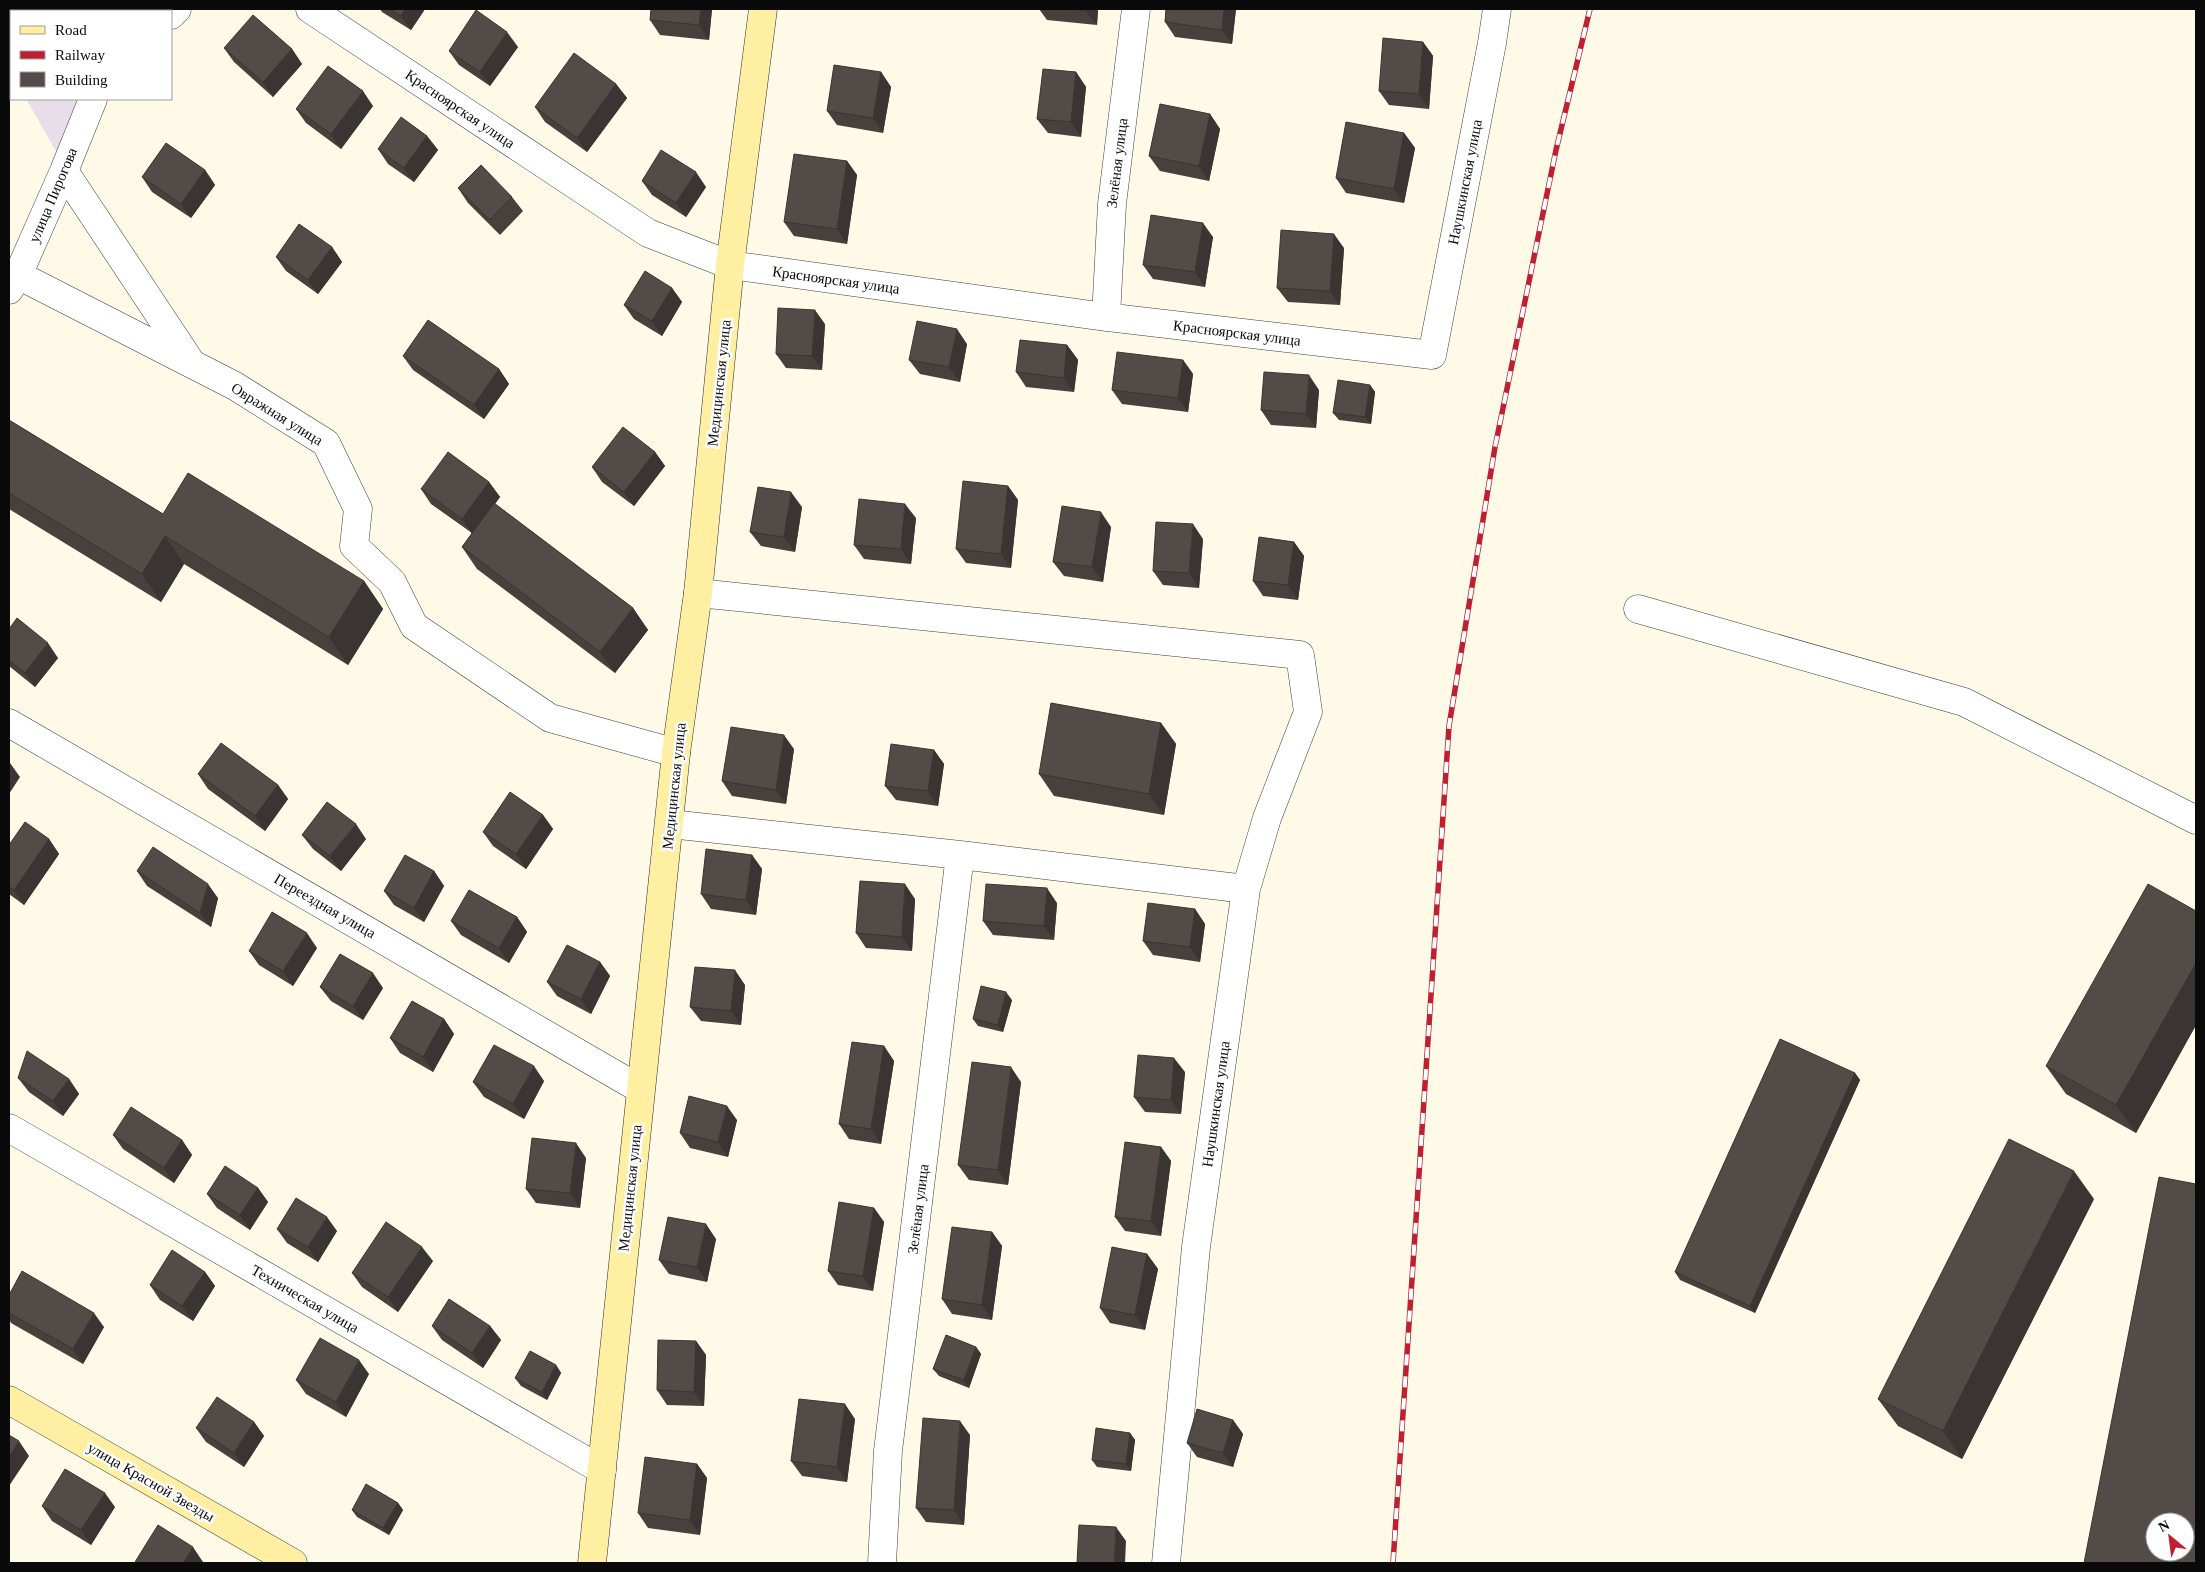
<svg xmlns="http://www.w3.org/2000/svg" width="2205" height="1572" font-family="Georgia,serif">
<rect width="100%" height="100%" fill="#fff9e8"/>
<path fill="#e8deea" d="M9,9H144L143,11H11V73L9,68Z
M26,99H88L56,151Z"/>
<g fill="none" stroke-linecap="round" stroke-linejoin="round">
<defs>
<path id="street" d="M310,9L648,233L730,265L1106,317L1432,355L1492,43L1497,9
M171,15L177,9
M64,171L192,364
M18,275L235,386L326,443L358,509L354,546L392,582L414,626L550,718L676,753
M9,290L18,275L64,171L93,99
M1106,317L1112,204L1136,9
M698,593L1300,655L1308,712L1267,818L1246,889L1196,1247L1166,1563
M1638,609L1964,702L2196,820
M9,723L640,1089
M670,824L960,855L1246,889
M9,1128L602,1470
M882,1563L888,1451L960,855"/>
<path id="secondary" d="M9,1400L293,1563
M592,1563L676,753L698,593L730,265L763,9"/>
</defs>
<use href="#street" stroke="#3d3d3d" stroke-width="29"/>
<use href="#secondary" stroke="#2c2c2c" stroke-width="29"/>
<use href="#street" stroke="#fff" stroke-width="28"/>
<use href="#secondary" stroke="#ffefa3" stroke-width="28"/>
<defs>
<path id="rail" d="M1393,1563L1449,726L1495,447L1556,150L1590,9"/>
</defs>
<use href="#rail" stroke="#be1f31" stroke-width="5.5"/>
<use href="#rail" stroke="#fff" stroke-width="4" stroke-dasharray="11" stroke-linecap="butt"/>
</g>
<path fill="#47403d" d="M380,9H425L411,30L382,12Z
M712,9L709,40L660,35L650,20Z
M855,9H867V10Z
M1039,9H1098L1097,25L1047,20Z
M1166,9H1236L1232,44L1175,37L1165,22Z
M1423,42L1433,56L1429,109L1389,105L1379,91Z
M518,47L490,86L459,65L449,51Z
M224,48L292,49L302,64L273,97L234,62Z
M881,72L891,87L883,133L837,125L827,111Z
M1076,72L1086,87L1081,137L1048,133L1037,119Z
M616,84L627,98L587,152L545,122L535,107Z
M373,106L341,149L306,123L296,109Z
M1210,114L1220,129L1209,181L1160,171L1149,156Z
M1404,133L1415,148L1404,203L1346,193L1336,178Z
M427,136L438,150L414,182L388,164L378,149Z
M847,161L857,175L847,244L794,236L784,222Z
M205,170L215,185L191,218L152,192L142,177Z
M642,181L706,187L686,217L652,195Z
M458,188L512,197L523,211L500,235L468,203Z
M1213,237L1205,287L1153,279L1143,265Z
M332,247L342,262L318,294L286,271L276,257Z
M1344,248L1340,305L1288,302L1277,288Z
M672,288L682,302L662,336L634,319L624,305Z
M825,324L822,370L786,368L776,354Z
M967,344L960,382L920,374L909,360Z
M1067,345L1078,360L1074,392L1026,387L1016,372Z
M403,356L499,369L509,384L484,419L413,370Z
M1183,360L1193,374L1188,412L1122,404L1112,390Z
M1370,385L1375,392L1371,424L1339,420L1333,413Z
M1319,390L1316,428L1271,425L1261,410Z
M9,420L163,514L364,581L383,609L348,665L184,564L161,602L9,509Z
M655,452L665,466L634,506L602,482L592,467Z
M489,482L500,497L495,504L633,608L648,630L615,673L477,569L462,547L472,533L431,504L421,489Z
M1008,486L1018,500L1011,568L966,563L956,549Z
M802,507L795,552L761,546L750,532Z
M916,518L911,564L864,559L854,545Z
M1111,527L1103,582L1064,576L1053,562Z
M1203,539L1199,588L1163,585L1153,571Z
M1294,542L1304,556L1298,600L1263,596L1253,581Z
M9,629L58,658L35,687L9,666Z
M1161,723L1176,744L1164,815L1054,796L1039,774Z
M794,749L786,804L732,796L722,781Z
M934,750L944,764L938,806L896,800L885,786Z
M198,774L278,785L288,799L265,831L208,789Z
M543,815L553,829L526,869L493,846L483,832Z
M302,835L366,839L341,871L313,849Z
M49,839L59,854L24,905L9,894V845Z
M752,855L762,869L756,915L711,909L701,894Z
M137,871L218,898L211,927L147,886Z
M434,871L444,886L424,922L394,905L384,891Z
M915,899L912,951L866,948L856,933Z
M1057,903L1054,940L993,935L983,921Z
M1195,909L1205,924L1200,962L1153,955L1143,941Z
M2196,911V1025L2136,1133L2066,1094L2046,1066Z
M517,917L527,932L509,963L461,935L451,921Z
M317,948L293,986L259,965L249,951Z
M600,962L610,976L591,1014L557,996L547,982Z
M745,985L741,1025L701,1021L690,1007Z
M320,987L383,988L363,1020L331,1001Z
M1012,1000L1003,1032L978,1026L973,1019Z
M444,1019L454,1034L433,1072L400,1053L390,1038Z
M884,1046L894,1061L881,1144L849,1139L839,1124Z
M1185,1072L1181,1114L1145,1112L1134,1097Z
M1855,1073L1860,1080L1755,1313L1680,1280L1675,1272Z
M18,1078L69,1079L79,1094L63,1116L29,1092Z
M544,1081L524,1119L484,1097L473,1082Z
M1021,1082L1008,1185L969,1180L958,1165Z
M737,1120L728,1157L690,1148L680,1133Z
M113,1135L182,1140L192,1155L174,1183L123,1149Z
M1161,1147L1171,1161L1161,1236L1125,1231L1115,1217Z
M586,1158L580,1208L536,1203L526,1189Z
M258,1188L268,1202L250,1230L217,1208L207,1194Z
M2094,1199L1962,1459L1898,1426L1878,1399Z
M874,1208L884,1222L873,1291L838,1285L828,1271Z
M277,1229L337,1231L318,1262L287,1243Z
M992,1232L1002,1246L992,1320L952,1314L942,1299Z
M716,1239L707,1282L669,1274L659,1260Z
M1147,1254L1158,1269L1145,1330L1110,1323L1100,1308Z
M433,1261L398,1312L362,1287L352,1273Z
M205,1272L215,1286L193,1321L160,1300L150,1285Z
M9,1295L104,1327L83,1364L11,1323L9,1319Z
M432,1326H490L501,1340L483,1368L442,1340Z
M696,1341L706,1355L704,1406L667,1405L657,1390Z
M976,1347L981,1354L969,1388L939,1376L933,1369Z
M556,1365L561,1373L547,1400L521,1386L515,1378Z
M369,1374L346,1417L306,1394L296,1380Z
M855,1419L847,1482L802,1476L791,1461Z
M1233,1420L1243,1434L1233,1467L1197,1457L1187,1443Z
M254,1422L264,1436L244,1467L206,1442L196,1428Z
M1130,1433L1135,1440L1131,1471L1097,1467L1092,1460Z
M970,1435L964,1525L926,1522L916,1508Z
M697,1464L707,1478L700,1535L648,1528L638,1513Z
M398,1503L403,1510L389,1535L357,1517L352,1510Z
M42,1506L115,1507L91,1545L52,1521Z"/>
<path fill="#3a3432" d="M405,9H425L411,30L401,16Z
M701,9H712L709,40L699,25Z
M1087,9H1098L1097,25L1086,11Z
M1224,9H1236L1232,44L1222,30Z
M507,32L518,47L490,86L480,72Z
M1423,42L1433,56L1429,109L1419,94Z
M292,49L302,64L273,97L263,82Z
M881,72L891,87L883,133L873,118Z
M1076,72L1086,87L1081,137L1071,122Z
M616,84L627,98L587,152L577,138Z
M363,91L373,106L341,149L331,134Z
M1210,114L1220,129L1209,181L1199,166Z
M1404,133L1415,148L1404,203L1394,189Z
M427,136L438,150L414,182L404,168Z
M847,161L857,175L847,244L837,229Z
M205,170L215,185L191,218L181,204Z
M696,172L706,187L686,217L676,203Z
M1203,223L1213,237L1205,287L1195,272Z
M1334,234L1344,248L1340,305L1330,291Z
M332,247L342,262L318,294L308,280Z
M672,288L682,302L662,336L652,321Z
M815,310L825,324L822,370L812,356Z
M957,329L967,344L960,382L949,367Z
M1067,345L1078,360L1074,392L1064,378Z
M1183,360L1193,374L1188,412L1178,398Z
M499,369L509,384L484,419L474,405Z
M1309,375L1319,390L1316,428L1306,414Z
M1370,385L1375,392L1371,424L1365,417Z
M655,452L665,466L634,506L624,492Z
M489,482L500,497L472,534L462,519Z
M1008,486L1018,500L1011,568L1001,554Z
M791,492L802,507L795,552L784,537Z
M905,504L916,518L911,564L901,549Z
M1101,512L1111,527L1103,582L1092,567Z
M1193,524L1203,539L1199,588L1189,573Z
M165,536L184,564L161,602L142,574Z
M1294,542L1304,556L1298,600L1288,585Z
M364,581L383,609L348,665L329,637Z
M633,608L648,630L615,673L600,652Z
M48,643L58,658L35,687L25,673Z
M1161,723L1176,744L1164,815L1149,794Z
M784,735L794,749L786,804L776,790Z
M934,750L944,764L938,806L928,791Z
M10,763L20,777L9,794V765Z
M278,785L288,799L265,831L255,816Z
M543,815L553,829L526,869L516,854Z
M356,824L366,839L341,871L330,856Z
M49,839L59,854L24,905L14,890Z
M752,855L762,869L756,915L746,900Z
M434,871L444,886L424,922L414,908Z
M208,884L218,898L211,927L200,913Z
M905,884L915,899L912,951L902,937Z
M1047,888L1057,903L1054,940L1044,926Z
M1195,909L1205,924L1200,962L1190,947Z
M517,917L527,932L509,963L499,948Z
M307,933L317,948L293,986L283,971Z
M600,962L610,976L591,1014L581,999Z
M2196,963V1025L2136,1133L2116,1105Z
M735,970L745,985L741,1025L731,1011Z
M373,973L383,988L363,1020L353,1006Z
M1006,992L1012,1000L1003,1032L998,1025Z
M444,1019L454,1034L433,1072L423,1057Z
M884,1046L894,1061L881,1144L871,1129Z
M1174,1058L1185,1072L1181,1114L1171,1100Z
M534,1066L544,1081L524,1119L513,1104Z
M1011,1067L1021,1082L1008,1185L998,1170Z
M1855,1073L1860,1080L1755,1313L1750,1306Z
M69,1079L79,1094L63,1116L53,1101Z
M727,1106L737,1120L728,1157L718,1142Z
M182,1140L192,1155L174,1183L164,1168Z
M576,1143L586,1158L580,1208L570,1193Z
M1161,1147L1171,1161L1161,1236L1151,1221Z
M2074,1171L2094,1199L1962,1459L1943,1431Z
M258,1188L268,1202L250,1230L240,1215Z
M874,1208L884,1222L873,1291L863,1276Z
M327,1217L337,1231L318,1262L308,1247Z
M706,1224L716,1239L707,1282L697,1267Z
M992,1232L1002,1246L992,1320L982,1305Z
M422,1247L433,1261L398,1312L388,1297Z
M1147,1254L1158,1269L1145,1330L1135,1315Z
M205,1272L215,1286L193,1321L182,1306Z
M94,1313L104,1327L83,1364L73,1349Z
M490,1326L501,1340L483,1368L472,1353Z
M696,1341L706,1355L704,1406L694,1392Z
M976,1347L981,1354L969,1388L964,1380Z
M359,1360L369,1374L346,1417L336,1402Z
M556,1365L561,1373L547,1400L542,1392Z
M845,1404L855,1419L847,1482L837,1467Z
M1233,1420L1243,1434L1233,1467L1223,1453Z
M960,1421L970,1435L964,1525L954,1510Z
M254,1422L264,1436L244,1467L234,1453Z
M1130,1433L1135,1440L1131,1471L1126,1464Z
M19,1441L29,1456L9,1486V1456Z
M697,1464L707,1478L700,1535L690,1520Z
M105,1493L115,1507L91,1545L81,1530Z
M398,1503L403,1510L389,1535L383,1528Z
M1116,1527L1126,1541L1125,1563H1114Z
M193,1547L203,1562L202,1563H183Z"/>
<path fill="#534b47" stroke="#3a3432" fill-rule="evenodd" d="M390,9H405L401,16Z
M651,9H701L699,25L650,20Z
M1068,9H1087L1086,11Z
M1166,9H1224L1222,30L1165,22Z
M476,10L507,32L480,72L449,51Z
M253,15L292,49L263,82L224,48Z
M1383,38L1423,42L1419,94L1379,91Z
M574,53L616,84L577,138L535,107Z
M834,65L881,72L873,118L827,111Z
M328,66L363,91L331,134L296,109Z
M1043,69L1076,72L1071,122L1037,119Z
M1160,104L1210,114L1199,166L1149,156Z
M401,117L427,136L404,168L378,149Z
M1346,122L1404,133L1394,189L1336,178Z
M166,143L205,170L181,204L142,177Z
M661,150L696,172L676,203L642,181Z
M794,154L847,161L837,229L784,222Z
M481,165L512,197L490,220L458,188Z
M1151,215L1203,223L1195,272L1143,265Z
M299,224L332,247L308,280L276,257Z
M1281,230L1334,234L1330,291L1277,288Z
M645,271L672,288L652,321L624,305Z
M778,308L815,310L812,356L776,354Z
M428,320L499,369L474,405L403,356Z
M917,321L957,329L949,367L909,360Z
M1020,340L1067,345L1064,378L1016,372Z
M1117,352L1183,360L1178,398L1112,390Z
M1264,372L1309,375L1306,414L1261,410Z
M1338,380L1370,385L1365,417L1333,413Z
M9,420L163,514L188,473L364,581L329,637L165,536L142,574L9,493Z
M623,427L655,452L624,492L592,467Z
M448,452L489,482L462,519L421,489Z
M963,481L1008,486L1001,554L956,549Z
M758,487L791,492L784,537L750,532Z
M859,499L905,504L901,549L854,545Z
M494,503L633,608L600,652L462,547Z
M1062,506L1101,512L1092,567L1053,562Z
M1156,522L1193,524L1189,573L1153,571Z
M1259,537L1294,542L1288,585L1253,581Z
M17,618L48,643L25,673L9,660V629Z
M1051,703L1161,723L1149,794L1039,774Z
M731,727L784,735L776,790L722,781Z
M221,743L278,785L255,816L198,774Z
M891,744L934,750L928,791L885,786Z
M510,792L543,815L516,854L483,832Z
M327,802L356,824L330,856L302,835Z
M25,822L49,839L14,890L9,887V845Z
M153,847L208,884L200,913L137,871Z
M706,849L752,855L746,900L701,894Z
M405,855L434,871L414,908L384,891Z
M860,881L905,884L902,937L856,933Z
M986,884L1047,888L1044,926L983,921Z
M2148,884L2196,911V963L2116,1105L2046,1066Z
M469,890L517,917L499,948L451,921Z
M1148,903L1195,909L1190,947L1143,941Z
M272,912L307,933L283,971L249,951Z
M567,945L600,962L581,999L547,982Z
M340,954L373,973L353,1006L320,987Z
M695,967L735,970L731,1011L690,1007Z
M981,986L1006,992L998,1025L973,1019Z
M412,1001L444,1019L423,1057L390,1038Z
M1780,1039L1855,1073L1750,1306L1675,1272Z
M852,1042L884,1046L871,1129L839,1124Z
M494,1045L534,1066L513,1104L473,1082Z
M27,1051L69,1079L53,1101L18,1078Z
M1138,1055L1174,1058L1171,1100L1134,1097Z
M972,1062L1011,1067L998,1170L958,1165Z
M689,1096L727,1106L718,1142L680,1133Z
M131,1107L182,1140L164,1168L113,1135Z
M532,1138L576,1143L570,1193L526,1189Z
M2009,1139L2074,1171L1943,1431L1878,1399Z
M1125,1142L1161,1147L1151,1221L1115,1217Z
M225,1166L258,1188L240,1215L207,1194Z
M2159,1177L2196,1184V1563H2084ZM2155,1522H2185V1552H2155Z
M296,1198L327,1217L308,1247L277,1229Z
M839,1202L874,1208L863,1276L828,1271Z
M668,1217L706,1224L697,1267L659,1260Z
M386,1222L422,1247L388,1297L352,1273Z
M952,1227L992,1232L982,1305L942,1299Z
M1112,1247L1147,1254L1135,1315L1100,1308Z
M172,1250L205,1272L182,1306L150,1285Z
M22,1271L94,1313L73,1349L9,1313V1295Z
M449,1299L490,1326L472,1353L432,1326Z
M946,1335L976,1347L964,1380L933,1369Z
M320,1338L359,1360L336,1402L296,1380Z
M658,1340L696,1341L694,1392L657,1390Z
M530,1351L556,1365L542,1392L515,1378Z
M217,1397L254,1422L234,1453L196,1428Z
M799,1399L845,1404L837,1467L791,1461Z
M1197,1409L1233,1420L1223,1453L1187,1443Z
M923,1418L960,1421L954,1510L916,1508Z
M1096,1428L1130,1433L1126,1464L1092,1460Z
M9,1435L19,1441L9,1456Z
M645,1457L697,1464L690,1520L638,1513Z
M65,1469L105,1493L81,1530L42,1506Z
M366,1484L398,1503L383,1528L352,1510Z
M158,1525L193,1547L183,1563H137L135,1562Z
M1079,1525L1116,1527L1114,1563H1077Z"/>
<g text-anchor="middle" stroke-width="5" stroke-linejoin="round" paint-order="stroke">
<g font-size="15" fill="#0a0a0a" stroke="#fff">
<text transform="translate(460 109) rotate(34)" y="5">Красноярская улица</text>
<text transform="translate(1117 163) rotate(-83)" y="5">Зелёная улица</text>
<text transform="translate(1465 182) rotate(-79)" y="5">Наушкинская улица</text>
<text transform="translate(53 195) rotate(-67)" y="5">улица Пирогова</text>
<text transform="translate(836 280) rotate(8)" y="5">Красноярская улица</text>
<text transform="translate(1237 333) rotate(7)" y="5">Красноярская улица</text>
<text transform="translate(719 383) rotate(-84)" y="5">Медицинская улица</text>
<text transform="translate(277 414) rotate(32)" y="5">Овражная улица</text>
<text transform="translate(674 786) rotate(-84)" y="5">Медицинская улица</text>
<text transform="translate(325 906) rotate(30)" y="5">Переездная улица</text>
<text transform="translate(1216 1104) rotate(-82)" y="5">Наушкинская улица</text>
<text transform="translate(630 1188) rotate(-84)" y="5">Медицинская улица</text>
<text transform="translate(918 1209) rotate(-83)" y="5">Зелёная улица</text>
<text transform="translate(305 1299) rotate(30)" y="5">Техническая улица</text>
<text transform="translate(151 1482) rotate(30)" y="5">улица Красной Звезды</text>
</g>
</g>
<rect width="2205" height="1572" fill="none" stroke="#0a0a0a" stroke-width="20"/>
<rect x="10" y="10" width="162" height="90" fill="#ffffff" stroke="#9d9d9d"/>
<rect x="20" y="26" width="25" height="8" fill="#ffefa3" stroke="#9d9d9d"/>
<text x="55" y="35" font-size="15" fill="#0a0a0a">Road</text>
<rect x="20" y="51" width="25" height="8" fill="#be1f31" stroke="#9d9d9d"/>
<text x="55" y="60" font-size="15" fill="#0a0a0a">Railway</text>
<rect x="20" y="72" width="25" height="15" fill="#534b47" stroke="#9d9d9d"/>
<text x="55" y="85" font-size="15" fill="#0a0a0a">Building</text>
<g transform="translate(2170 1537) rotate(331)"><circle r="24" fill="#ffffff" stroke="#9d9d9d"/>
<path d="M0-4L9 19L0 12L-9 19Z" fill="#be1f31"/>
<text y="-8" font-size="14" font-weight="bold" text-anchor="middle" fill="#0a0a0a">N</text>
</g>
</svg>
